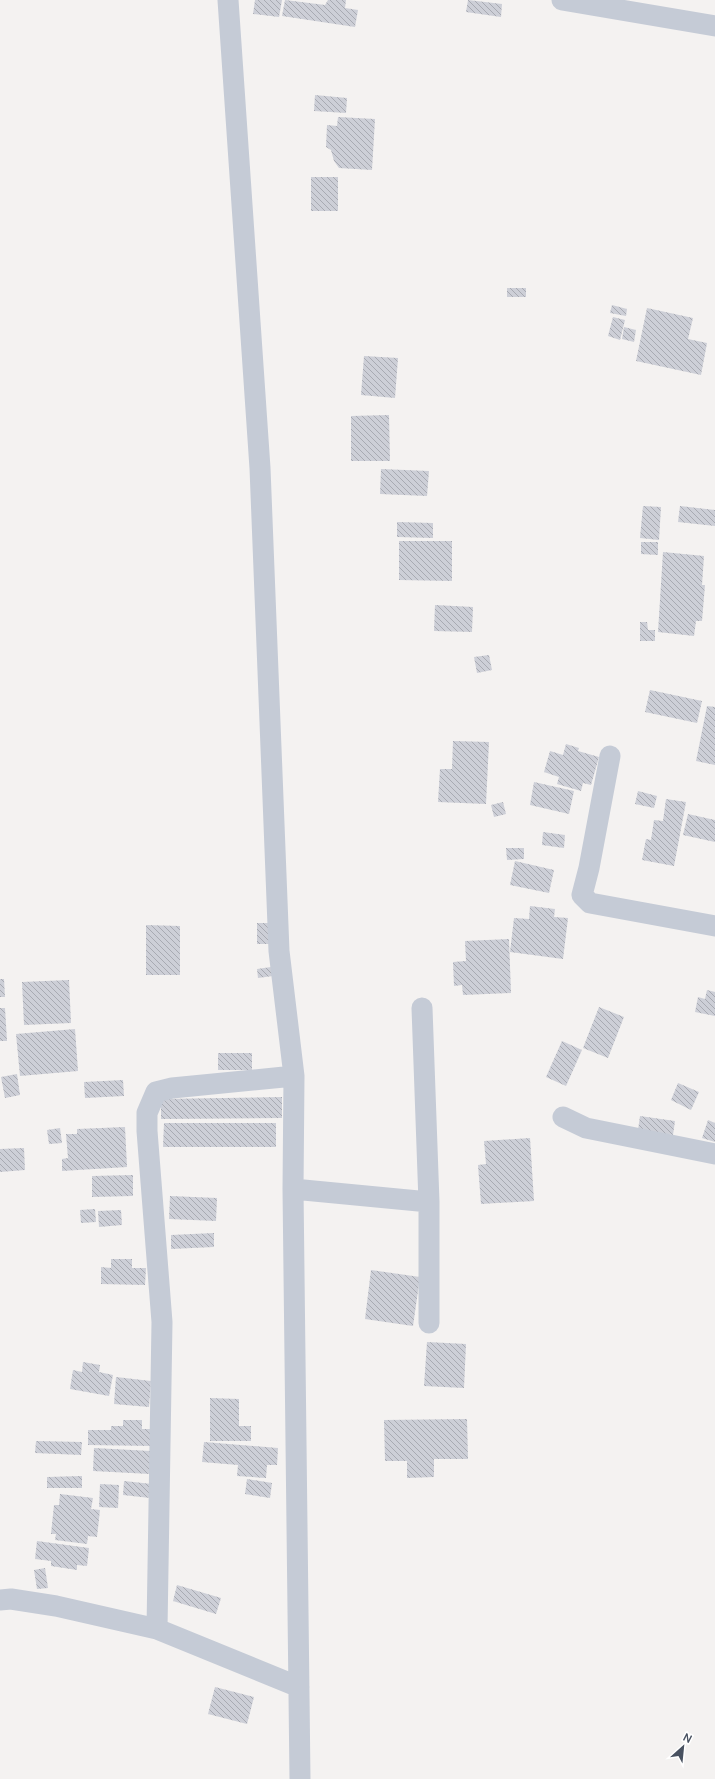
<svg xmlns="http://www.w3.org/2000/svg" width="715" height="1779" font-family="Manrope,sans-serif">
<defs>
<pattern id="building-back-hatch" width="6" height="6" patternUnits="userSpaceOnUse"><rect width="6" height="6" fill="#cdcfd7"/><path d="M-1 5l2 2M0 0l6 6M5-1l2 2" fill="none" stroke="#a8aab2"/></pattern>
</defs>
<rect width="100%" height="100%" fill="#f4f2f1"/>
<path fill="url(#building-back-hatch)" d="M255,0H282L279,17L253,14Z
M285,0L325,5L328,0H346L345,8L358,10L355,27L282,16Z
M468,0L502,4L501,17L466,12Z
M315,95L347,98L346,113L314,111Z
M338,117L375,119L372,170L339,168L334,161L331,150L326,147L327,125L337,126Z
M311,177H338V211H311Z
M507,288H526V297H507Z
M612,305L627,309L626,316L610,313Z
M647,308L693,318L688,339L707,343L701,375L636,361Z
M613,317L625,320L620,340L608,336Z
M624,327L636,330L634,342L622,339Z
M364,356L398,358L395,398L361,395Z
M389,415L390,461H351V416Z
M381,469L429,471L427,496L380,494Z
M643,506L661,507L659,540L640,538Z
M680,506L715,510V526L678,522Z
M397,522L433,523V538L397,537Z
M399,541H452V581L399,580Z
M641,542H658V555L641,554Z
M663,552L704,556L702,585H705L702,621H696L694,636L658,632Z
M435,605L473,607L472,632L434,631Z
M640,622H647L648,630H655V641H640Z
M489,655L492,670L477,673L474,657Z
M650,690L702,701L697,723L645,712Z
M707,706L715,707V765L696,761Z
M453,741L489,742L486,804L438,802L440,769H452Z
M566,744L579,748L578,751L599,757L591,785L583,783L581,791L557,784L559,777L544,772L550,751L563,755Z
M534,782L574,791L569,814L530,805Z
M638,791L657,796L654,808L635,804Z
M666,799L686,802L674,866L642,860L646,839L651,840L654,820L663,821Z
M503,802L506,814L494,817L491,805Z
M688,814L715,820V842L683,835Z
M543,832L565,835L564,848L542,845Z
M506,848H524V859L507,860Z
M515,861L554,870L549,893L510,885Z
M530,906L555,909L554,917L568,918L563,959L510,952L514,918L529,919Z
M257,923H273V944H257Z
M146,925L180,926V975H146Z
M509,939L511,993L463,995L462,985L454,986L453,962L466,961L465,941Z
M271,967L273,976L258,978L257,969Z
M0,979H4L5,997H0Z
M69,980L71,1023L24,1025L22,982Z
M707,990L715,992V1016L695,1012L698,997L705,999Z
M599,1007L624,1017L608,1058L583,1048Z
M0,1008H5L7,1041H0Z
M75,1029L78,1071L20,1076L16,1034Z
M562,1041L582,1050L566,1086L546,1077Z
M218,1053H252V1070H218Z
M17,1074L20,1095L5,1098L1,1077Z
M123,1080L124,1096L85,1098L84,1082Z
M678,1083L699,1092L691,1110L671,1100Z
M282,1097V1118L161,1119V1099Z
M640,1116L675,1121L673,1135L638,1130Z
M708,1120L715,1123V1142L702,1138Z
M164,1123H276V1147H163Z
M125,1127L127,1167L62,1171V1159L68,1158L66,1134H77V1129Z
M60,1128L62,1143L49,1144L47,1130Z
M530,1138L534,1201L481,1204L478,1165L486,1164L484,1141Z
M24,1148L25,1170L0,1172V1149Z
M133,1175V1196L92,1197V1176Z
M170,1196L217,1198L216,1221L169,1219Z
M95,1209L96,1222L81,1223L80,1210Z
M121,1210L122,1225L99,1227L98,1211Z
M214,1233V1247L171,1249V1235Z
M111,1259H132V1268H146L145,1285L101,1284V1267L111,1268Z
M371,1270L420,1277L413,1326L365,1319Z
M427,1342L466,1344L464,1388L424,1386Z
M83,1362L100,1365L99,1372L113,1375L109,1396L70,1389L73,1370L82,1372Z
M116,1377L151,1381L149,1407L114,1404Z
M210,1398L239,1399V1426H251V1441H210Z
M467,1419L468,1459H434V1477L407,1478V1461H385L384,1420Z
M123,1420H142V1429H151V1446L88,1445V1430H111V1426H123Z
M36,1441L82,1442L81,1455L35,1453Z
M204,1442L278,1448L277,1465H267L266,1478L237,1476L238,1465L202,1462Z
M94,1448L151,1451L150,1474L93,1471Z
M82,1476V1488H47V1477Z
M247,1479L272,1483L270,1498L245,1494Z
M124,1481L152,1484L150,1498L123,1495Z
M100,1484L119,1485L118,1508L99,1507Z
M60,1494L93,1498L91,1509L100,1510L97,1537L88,1536L87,1544L55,1540L56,1534H51L54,1505H59Z
M37,1541L89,1548L87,1566L77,1565V1570L51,1566V1561L35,1559Z
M45,1568L48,1588L37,1589L34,1570Z
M177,1585L221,1598L216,1614L173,1601Z
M215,1687L254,1697L247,1724L208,1714Z"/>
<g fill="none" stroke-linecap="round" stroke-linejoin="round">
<path stroke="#c5cbd6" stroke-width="21" d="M228,0L260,468L279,951L294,1076L293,1189L300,1779
M562,0L715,26
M610,756L589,868L582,895L590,903L715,926
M422,1008L429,1202V1323
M294,1076L172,1088L156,1092L147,1113V1131L162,1322L157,1629L299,1687
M563,1117L586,1128L715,1154
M293,1189L429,1202
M0,1600L11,1599L56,1606L157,1629"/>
</g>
<g transform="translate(683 1747) rotate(27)" stroke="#ffffff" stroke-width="3" paint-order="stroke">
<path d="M0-3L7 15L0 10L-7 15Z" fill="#485160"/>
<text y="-6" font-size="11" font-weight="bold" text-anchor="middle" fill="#485160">N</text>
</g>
</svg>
